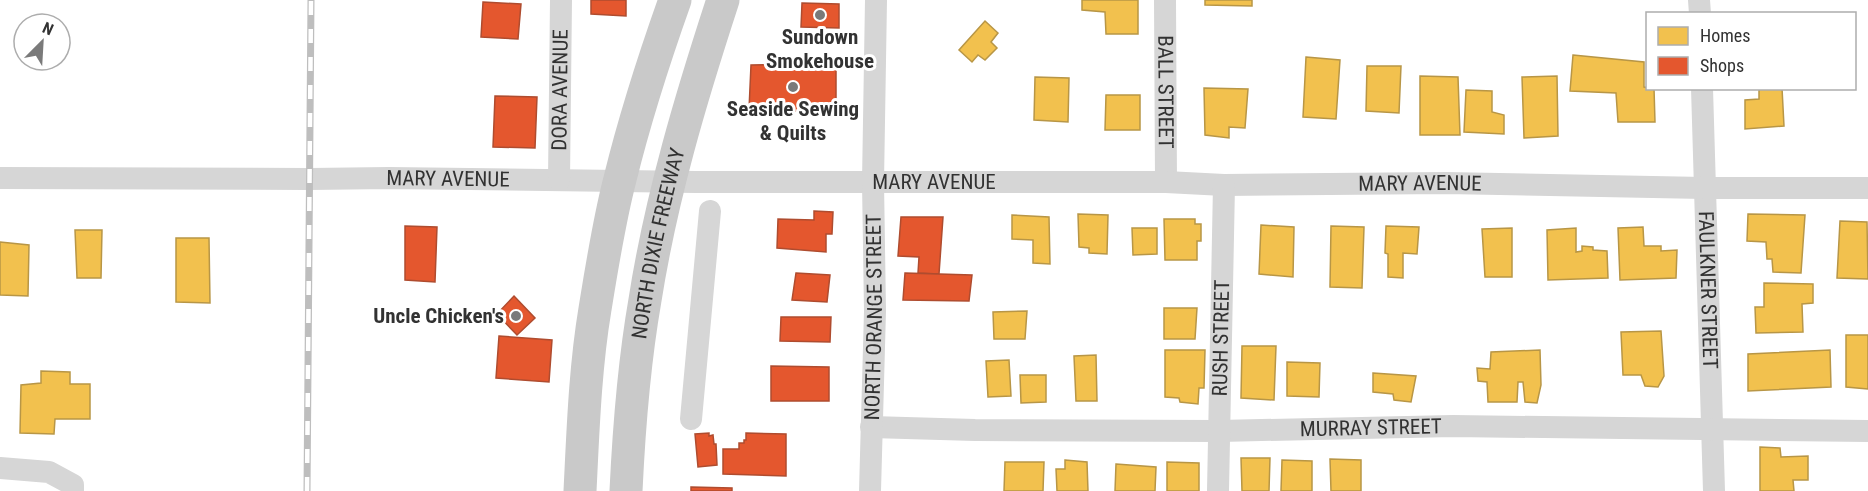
<svg xmlns="http://www.w3.org/2000/svg" width="1868" height="491" viewBox="0 0 1868 491" font-family="'Roboto Condensed',sans-serif">
<rect width="100%" height="100%" fill="#fff"/>
<g fill="#f2c14e" stroke="#b89646" stroke-width="1.5">
<polygon points="1082,0 1138,0 1138,34 1106,34 1105,12 1082,10"/>
<polygon points="1205,0 1252,0 1252,6 1205,5"/>
<polygon points="985,21 998,33 991,42 997,48 985,60 978,55 972,62 959,50"/>
<polygon points="1573,55 1644,62 1644,87 1654,88 1655,122 1618,122 1616,93 1570,91"/>
<polygon points="1306,57 1340,60 1336,119 1303,117"/>
<polygon points="1367,66 1401,66 1399,113 1366,111"/>
<polygon points="1420,76 1458,77 1460,135 1420,135"/>
<polygon points="1557,76 1558,136 1524,138 1522,77"/>
<polygon points="1035,77 1069,78 1068,122 1034,120"/>
<polygon points="1204,88 1248,89 1245,128 1229,127 1229,138 1205,135"/>
<polygon points="1759,88 1782,88 1784,126 1745,129 1745,100 1759,99"/>
<polygon points="1466,90 1492,91 1492,112 1504,115 1504,134 1464,132"/>
<polygon points="1106,95 1140,95 1140,130 1105,130"/>
<polygon points="1078,214 1108,215 1107,254 1089,253 1089,248 1079,247"/>
<polygon points="1748,214 1805,215 1801,273 1773,272 1772,259 1767,259 1766,242 1747,241"/>
<polygon points="1012,215 1049,217 1050,264 1033,263 1033,240 1012,239"/>
<polygon points="1164,219 1195,219 1195,224 1201,224 1201,241 1197,241 1197,260 1165,260"/>
<polygon points="1840,221 1867,222 1868,279 1837,278"/>
<polygon points="1261,225 1294,227 1293,277 1259,274"/>
<polygon points="1331,226 1364,227 1362,288 1330,287"/>
<polygon points="1386,226 1419,227 1417,254 1403,253 1403,278 1388,277 1388,254 1385,253"/>
<polygon points="1643,227 1644,246 1661,246 1661,251 1677,250 1676,278 1620,280 1618,228"/>
<polygon points="1132,228 1157,228 1157,254 1133,255"/>
<polygon points="1512,228 1512,277 1485,277 1482,229"/>
<polygon points="1576,228 1576,252 1582,251 1582,246 1593,247 1593,250 1607,251 1608,278 1548,280 1547,230"/>
<polygon points="75,230 102,230 101,278 77,278"/>
<polygon points="176,238 209,238 210,303 176,302"/>
<polygon points="0,242 29,245 28,296 0,295"/>
<polygon points="1764,283 1813,284 1813,303 1802,304 1803,332 1756,333 1755,307 1764,307"/>
<polygon points="1164,308 1197,308 1195,339 1164,339"/>
<polygon points="1027,311 1025,339 994,339 993,312"/>
<polygon points="1661,331 1664,376 1658,387 1645,386 1641,375 1623,375 1621,332"/>
<polygon points="1846,335 1868,335 1868,389 1846,387"/>
<polygon points="1242,346 1276,346 1274,400 1241,398"/>
<polygon points="1165,350 1205,350 1204,388 1199,388 1198,404 1180,402 1179,398 1165,397"/>
<polygon points="1540,350 1541,385 1537,403 1525,402 1523,382 1518,382 1517,402 1488,402 1487,382 1478,381 1477,368 1490,369 1491,352"/>
<polygon points="1830,350 1831,387 1748,391 1748,354"/>
<polygon points="1096,355 1097,401 1076,401 1074,356"/>
<polygon points="1009,360 1011,396 988,397 986,361"/>
<polygon points="1287,362 1320,363 1319,397 1287,396"/>
<polygon points="41,371 70,372 70,384 90,384 90,419 55,419 54,434 20,433 21,385 41,383"/>
<polygon points="1373,373 1416,376 1411,402 1394,400 1393,394 1373,392"/>
<polygon points="1020,375 1046,375 1046,402 1021,403"/>
<polygon points="1760,447 1780,448 1781,457 1808,456 1808,480 1793,480 1794,491 1760,491"/>
<polygon points="1241,458 1270,458 1269,491 1242,491"/>
<polygon points="1330,459 1361,460 1361,491 1331,491"/>
<polygon points="1065,460 1087,462 1088,491 1057,491 1056,469 1065,469"/>
<polygon points="1282,460 1312,461 1312,491 1281,491"/>
<polygon points="1005,462 1044,462 1043,491 1004,491"/>
<polygon points="1167,462 1199,463 1199,491 1167,491"/>
<polygon points="1116,464 1156,467 1155,491 1115,491"/>
</g>
<g fill="#e4572e" stroke="#af4c2f" stroke-width="1.5">
<polygon points="591,0 626,0 626,16 591,14"/>
<polygon points="483,2 521,4 518,39 481,37"/>
<polygon points="802,3 839,4 839,28 801,27"/>
<polygon points="836,64 836,112 749,110 751,65"/>
<polygon points="495,96 537,97 535,148 493,147"/>
<polygon points="814,211 833,212 832,234 826,234 826,252 777,248 778,219 814,220"/>
<polygon points="901,217 943,217 939,274 918,273 919,257 898,256"/>
<polygon points="405,226 437,227 435,282 405,280"/>
<polygon points="796,273 830,275 827,302 792,300"/>
<polygon points="905,273 972,275 969,301 903,300"/>
<polygon points="514,296 535,318 517,335 497,314"/>
<polygon points="781,317 831,317 830,342 780,341"/>
<polygon points="499,336 552,340 549,382 496,378"/>
<polygon points="771,366 829,367 829,401 771,401"/>
<polygon points="709,433 709,436 713,435 714,444 716,444 717,465 698,467 695,434"/>
<polygon points="746,433 786,434 786,476 723,474 723,449 739,449 739,443 744,443 744,440 746,440"/>
<polygon points="691,487 732,488 732,491 691,491"/>
</g>
<g fill="none" stroke-linecap="round" stroke-linejoin="round">
<g stroke="#d6d6d6" stroke-width="22">
<path id="s1" d="M1165,0L1166,182"/>
<polyline points="1699,0 1700,14"/>
<path id="s2" d="M1702,88L1714,491"/>
<path id="s3" d="M0,178L310,179L389,178L696,182H1166L1224,185L1446,183L1704,188H1868"/>
<path id="s4" d="M559,180L561,0"/>
<polyline points="691,419 710,211"/>
<path id="s5" d="M871,427L975,430L1219,431L1453,426L1868,431"/>
<polyline points="0,468 49,472 73,485 73,491"/>
<path id="s6" d="M870,491L875,311L873,182L876,0"/>
<path id="s7" d="M1218,491L1224,185"/>
</g>
<g stroke="#c9c9c9" stroke-width="33">
<path d="M580,491C583,431 585,369 595,309C602,266 609,221 620,179C635,118 654,59 675,0"/>
<path id="s8" d="M626,491C629,427 634,363 645,300C661,198 691,98 723,0"/>
</g>
<defs>
<polyline id="rail" points="307,491 311,0"/>
</defs>
<use href="#rail" stroke="#bebebe" stroke-width="7"/>
<use href="#rail" stroke="#fff" stroke-width="4.5" stroke-dasharray="14" stroke-linecap="butt"/>
</g>
<g fill="#7a7a7a" stroke="#fff" stroke-width="2">
<circle cx="820" cy="15" r="6"/>
<circle cx="793" cy="87" r="6"/>
<circle cx="516" cy="316" r="6"/>
</g>
<g text-anchor="middle" stroke-width="6" stroke-linejoin="round" paint-order="stroke">
<g font-size="21" font-weight="bold" fill="#323232" stroke="#fff">
<text x="820" y="44">Sundown<tspan x="820" dy="24">Smokehouse</tspan></text>
<text x="793" y="116">Seaside Sewing<tspan x="793" dy="24">&amp; Quilts</tspan></text>
<text x="504" y="323" text-anchor="end">Uncle Chicken's</text>
</g>
<g font-size="21" fill="#323232" stroke="#fff">
<text dy="7" stroke="none"><textPath href="#s4" startOffset="90">DORA AVENUE</textPath></text>
<text dy="7" stroke="none"><textPath href="#s1" startOffset="92">BALL STREET</textPath></text>
<text dy="7" stroke="none"><textPath href="#s3" startOffset="448">MARY AVENUE</textPath></text>
<text dy="7" stroke="none"><textPath href="#s3" startOffset="934">MARY AVENUE</textPath></text>
<text dy="7" stroke="none"><textPath href="#s3" startOffset="1420">MARY AVENUE</textPath></text>
<text dy="7" stroke="none"><textPath href="#s8" startOffset="250">NORTH DIXIE FREEWAY</textPath></text>
<text dy="7" stroke="none"><textPath href="#s2" startOffset="202">FAULKNER STREET</textPath></text>
<text dy="7" stroke="none"><textPath href="#s6" startOffset="174">NORTH ORANGE STREET</textPath></text>
<text dy="7" stroke="none"><textPath href="#s7" startOffset="153">RUSH STREET</textPath></text>
<text dy="7" stroke="none"><textPath href="#s5" startOffset="500">MURRAY STREET</textPath></text>
</g>
</g>
<rect x="1646" y="12" width="210" height="78" fill="#ffffff" stroke="#adadad" stroke-width="1.5"/>
<rect x="1658" y="27" width="30" height="18" fill="#f2c14e" stroke="#adadad" stroke-width="1.5"/>
<text x="1700" y="42" font-size="18" fill="#323232">Homes</text>
<rect x="1658" y="57" width="30" height="18" fill="#e4572e" stroke="#adadad" stroke-width="1.5"/>
<text x="1700" y="72" font-size="18" fill="#323232">Shops</text>
<g transform="translate(42 42) rotate(24)"><circle r="28" fill="#ffffff" stroke="#adadad" stroke-width="1.5"/>
<path d="M0-4.5L10 22L0 15L-10 22Z" fill="#7a7a7a"/>
<text y="-9" font-size="16" font-weight="bold" text-anchor="middle" fill="#323232">N</text>
</g>
</svg>
